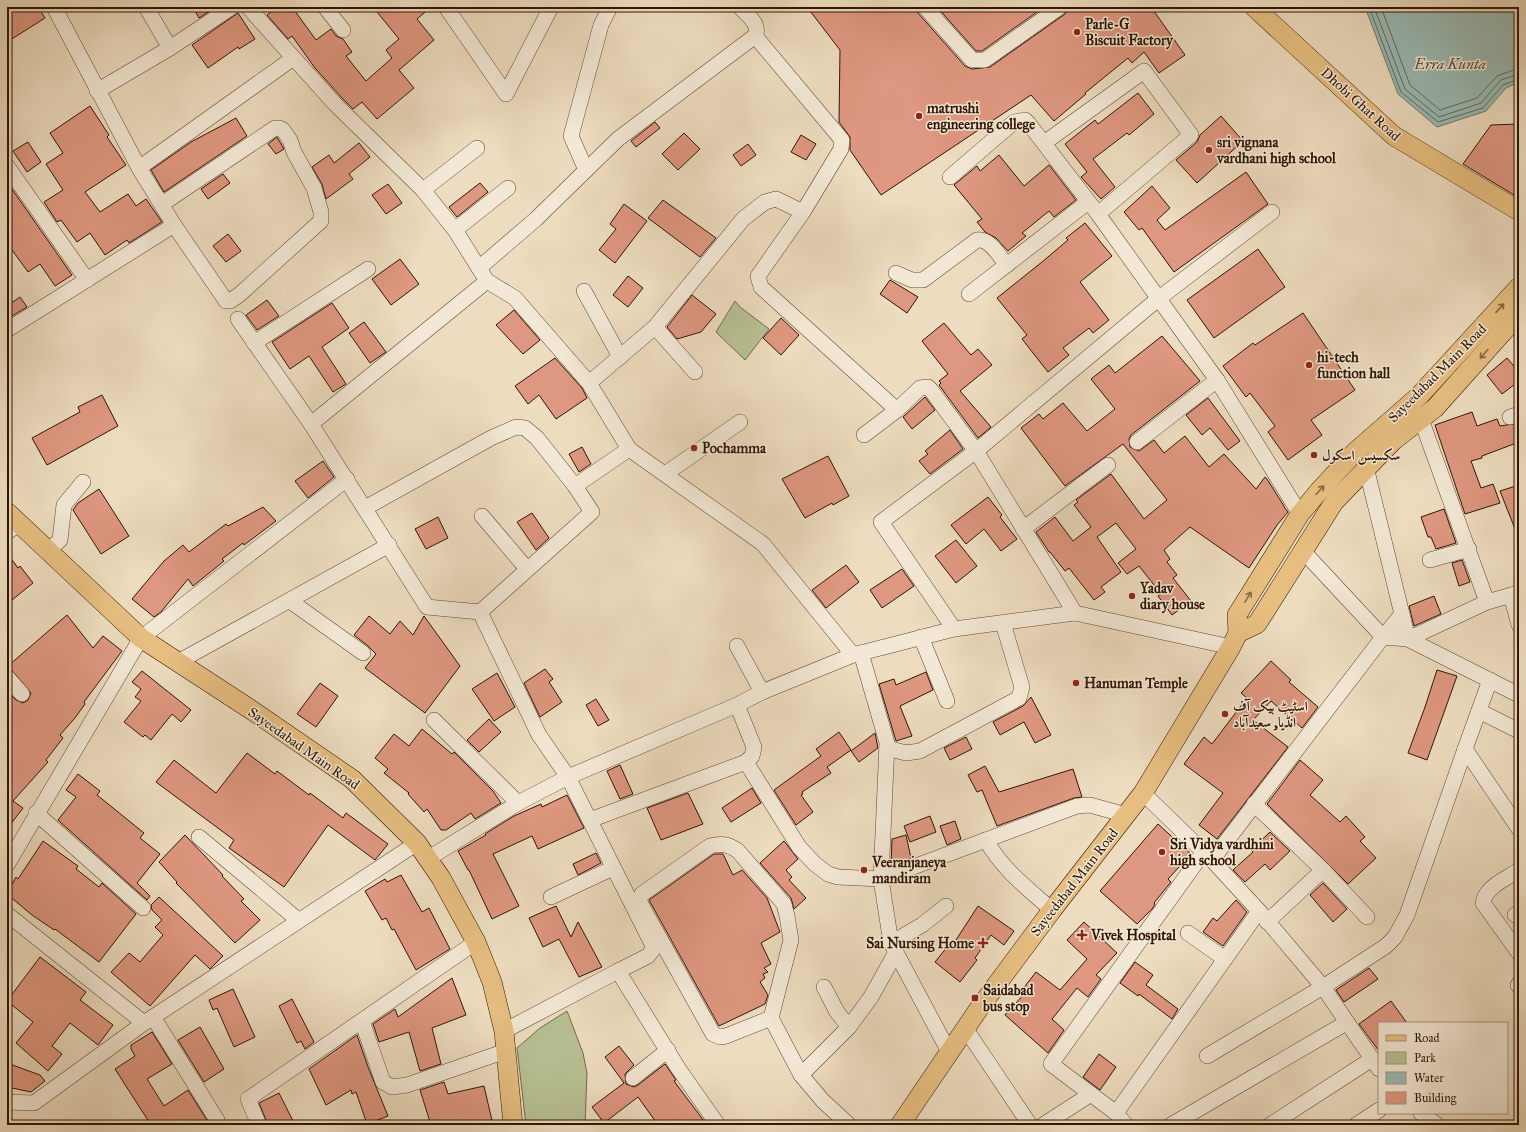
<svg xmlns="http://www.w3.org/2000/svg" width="1526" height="1132" viewBox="0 0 1526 1132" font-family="'IM FELL Great Primer',Amiri,serif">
<rect width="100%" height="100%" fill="#eddcbf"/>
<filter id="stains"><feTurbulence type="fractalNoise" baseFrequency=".005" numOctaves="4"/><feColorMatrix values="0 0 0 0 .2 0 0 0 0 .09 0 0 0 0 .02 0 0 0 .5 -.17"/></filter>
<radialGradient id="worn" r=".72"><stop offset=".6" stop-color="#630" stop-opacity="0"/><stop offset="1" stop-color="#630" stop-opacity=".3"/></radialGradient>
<g fill="#b7c093" stroke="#746a4b">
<polygon points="735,301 740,307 769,329 745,360 716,332"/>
<polygon points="567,1011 583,1053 587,1073 585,1125 526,1125 517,1048 540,1028"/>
</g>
<polygon fill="#99bbb4" stroke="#6f796d" points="1365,7 1519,7 1519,82 1506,88 1486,111 1437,127 1398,94"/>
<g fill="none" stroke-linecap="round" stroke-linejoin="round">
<g stroke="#64685c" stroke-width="1">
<polyline points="1369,7 1401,92 1438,122 1483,108 1503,85 1519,79"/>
<polyline points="1374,7 1405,89 1439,117 1481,103 1501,80 1519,74"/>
<polyline points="1381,7 1410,85 1440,110 1477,98 1497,76 1519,68"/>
</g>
</g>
<g fill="#de9780" stroke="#301503">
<polygon points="7,7 38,7 45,18 7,42"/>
<polygon points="193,7 216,7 199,18"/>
<polygon points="268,7 292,7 316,40 331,29 336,36 343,39 352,52 346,56 366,81 392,58 386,50 399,39 373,7 431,7 417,19 434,40 399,70 414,88 377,119 362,102 353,109 342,98 315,68 292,36 288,39 267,15 271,12"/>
<polygon points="807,7 916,7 918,13 965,66 972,69 990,67 1065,14 1069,7 1151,7 1185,55 1159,73 1144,52 1132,63 1128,58 1085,93 1086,94 1054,121 1031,95 881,195 850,150 850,137 839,122 840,50"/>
<polygon points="937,7 1044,7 982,51 976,51"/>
<polygon points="238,13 255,39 239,49 238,47 208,68 192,45"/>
<polygon points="1138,93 1154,114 1129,135 1127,133 1093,159 1115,187 1101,199 1081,177 1087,172 1065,144 1095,120 1098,124"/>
<polygon points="90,106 109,135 107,137 126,165 85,192 100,212 128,194 136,206 146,199 162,222 129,243 127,240 105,255 90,233 77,242 61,220 57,222 44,202 63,190 46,164 63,153 50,133"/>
<polygon points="1221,116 1243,141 1197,183 1176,160 1197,142 1200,135"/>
<polygon points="236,118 247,136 164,192 151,170 191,142"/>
<polygon points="655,122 660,128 636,147 631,141"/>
<polygon points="1519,124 1519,198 1463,164 1491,125"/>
<polygon points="684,133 700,149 678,170 662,154"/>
<polygon points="801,135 816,144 806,160 791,152"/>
<polygon points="277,137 284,149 276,154 268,144"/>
<polygon points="28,142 41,162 27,172 13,151"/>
<polygon points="359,143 370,157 349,174 353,179 326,199 322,184 312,167 329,155 334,163"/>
<polygon points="748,144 756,155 741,166 733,155"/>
<polygon points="999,155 1024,186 1049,165 1076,200 1054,217 1049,211 1022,233 1026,236 1008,251 996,238 985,232 977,222 982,219 954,185 977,166 980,171"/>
<polygon points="1246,172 1268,204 1174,272 1142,228 1139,230 1124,212 1152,186 1170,208 1157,220 1165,230"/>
<polygon points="223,174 230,183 208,199 201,189"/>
<polygon points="7,182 72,275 55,286 40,264 28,272 7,243"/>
<polygon points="480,183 488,192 457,217 449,207"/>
<polygon points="388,184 402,203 386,214 372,195"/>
<polygon points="663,200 716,238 700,257 648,218"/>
<polygon points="624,204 647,221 615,263 599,250 616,229 610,224"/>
<polygon points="1085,223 1112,256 1080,282 1109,320 1093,333 1089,328 1063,348 1069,355 1048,372 1022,339 1027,335 997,298 1042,262 1068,240 1066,238"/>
<polygon points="228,234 241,251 226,262 213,246"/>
<polygon points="1258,249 1285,287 1214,338 1187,300"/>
<polygon points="400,259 419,284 391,305 372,279"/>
<polygon points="628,276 643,288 628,307 613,295"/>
<polygon points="890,280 918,297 907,313 880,294"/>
<polygon points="692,295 716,314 701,332 677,339 667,327"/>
<polygon points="20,297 27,307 7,319 7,306"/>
<polygon points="267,300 279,316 257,330 246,315"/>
<polygon points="332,303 349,328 322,347 346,384 333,392 309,356 290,369 272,342"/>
<polygon points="514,310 540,340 523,354 496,325"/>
<polygon points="1303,313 1355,390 1311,420 1322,435 1288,460 1268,432 1275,426 1250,393 1246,397 1223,366 1253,343 1255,345"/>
<polygon points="781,318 799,335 781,355 763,338"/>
<polygon points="364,322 386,352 370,363 349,333"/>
<polygon points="944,323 971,355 978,349 992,365 960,391 991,427 978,438 939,385 941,383 939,381 948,374 922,341"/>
<polygon points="1162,336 1200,381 1131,435 1129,439 1130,447 1139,451 1154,440 1164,453 1185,436 1209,467 1224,454 1256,489 1265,477 1267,479 1284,506 1284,507 1288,512 1277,525 1249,568 1190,527 1164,550 1170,559 1167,562 1177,575 1173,578 1191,601 1172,615 1158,596 1161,594 1139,566 1127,574 1118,563 1136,549 1116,523 1097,537 1121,572 1101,587 1105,592 1094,600 1069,568 1065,571 1050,552 1049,552 1036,532 1055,517 1073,541 1091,527 1074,505 1078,502 1076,500 1111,474 1144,519 1167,500 1123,444 1065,486 1021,428 1039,414 1043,419 1063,403 1087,431 1115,409 1091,379 1109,365 1115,373"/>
<polygon points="555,358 582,388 587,398 556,419 539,395 528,404 515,386"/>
<polygon points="1507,358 1519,372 1519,381 1502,394 1487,375"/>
<polygon points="102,395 118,426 47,465 32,438 80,412 78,407"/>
<polygon points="925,397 935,410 912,429 903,417"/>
<polygon points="1208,398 1240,441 1228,450 1210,428 1202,435 1186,415"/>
<polygon points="1472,412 1477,426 1497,419 1500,426 1519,423 1519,442 1482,456 1482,458 1471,461 1481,488 1493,484 1500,503 1465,514 1435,425"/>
<polygon points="950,430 963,449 930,474 919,461 928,454 925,451"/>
<polygon points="582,447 591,464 579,472 569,454"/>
<polygon points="828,456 849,496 833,505 832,503 805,518 782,479"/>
<polygon points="323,461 334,477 308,498 295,481"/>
<polygon points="1519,485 1519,534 1517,534 1500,491"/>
<polygon points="99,489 129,536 101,554 73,510 78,503"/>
<polygon points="988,497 1002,515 1000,517 1017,539 1001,551 984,529 966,544 951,525"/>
<polygon points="263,507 276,521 244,545 243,543 222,559 224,561 193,586 188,579 161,612 154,617 132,599 164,561 183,545 189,552 226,524 228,526"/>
<polygon points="1444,509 1456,543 1436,549 1431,537 1428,537 1421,517"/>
<polygon points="532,513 549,538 536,550 517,522"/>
<polygon points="438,517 448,538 426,549 415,529"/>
<polygon points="956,540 977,566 956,583 935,556"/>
<polygon points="7,553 18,568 20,566 33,583 7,604"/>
<polygon points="1462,560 1470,582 1459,586 1452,563"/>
<polygon points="846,565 859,582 826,608 812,590"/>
<polygon points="902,569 914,586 882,608 870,590"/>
<polygon points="1434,596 1441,614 1414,626 1409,606"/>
<polygon points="67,615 93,648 103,636 122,651 84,702 85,704 75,718 60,735 63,738 46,760 48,762 13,801 23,808 7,829 7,694 9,693 16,700 23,703 28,700 31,693 8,666"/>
<polygon points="369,616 390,634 400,621 413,635 424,616 460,666 425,713 365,668 376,654 368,646 354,635"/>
<polygon points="1271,661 1291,680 1289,682 1318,707 1302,728 1271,701 1253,720 1288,747 1217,839 1199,825 1223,793 1184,764 1204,737 1212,744 1247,698 1241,693"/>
<polygon points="545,669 553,679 549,682 562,702 540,717 524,683"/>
<polygon points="1437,670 1457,676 1427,760 1408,753 1425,707"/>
<polygon points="142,671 191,710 181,722 172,714 151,740 145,735 143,737 124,722 141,701 135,697 141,689 132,682"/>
<polygon points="926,672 933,690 900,706 912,736 896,741 879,684 894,679 896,685"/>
<polygon points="497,673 515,707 494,721 472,689"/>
<polygon points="320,683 338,696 316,727 297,714"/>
<polygon points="1031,697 1051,735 1035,743 1024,722 1000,735 993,722 1023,706"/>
<polygon points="596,699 609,720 598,726 586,705"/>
<polygon points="489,719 501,732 479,752 467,740"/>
<polygon points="422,729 452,754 454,752 493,791 501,803 475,819 471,813 446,830 441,830 427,809 424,812 408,794 409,793 384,773 388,769 375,758 394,734 409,746"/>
<polygon points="839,732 851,750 827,767 831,773 802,792 803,794 801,795 813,812 796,825 774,790 821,756 816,749"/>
<polygon points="875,733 878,748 859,762 851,751"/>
<polygon points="966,737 972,749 950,760 944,748"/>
<polygon points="247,753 275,774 277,771 309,795 310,793 343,818 346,813 388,844 375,860 328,825 284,887 229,848 234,840 156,782 174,760 216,793"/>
<polygon points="1300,760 1323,780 1310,795 1340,822 1346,816 1365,837 1360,841 1376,858 1348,884 1267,804"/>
<polygon points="620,765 633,794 620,799 607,771"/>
<polygon points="985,766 999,792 1073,769 1082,797 1074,798 997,826 982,790 977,792 968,775"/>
<polygon points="78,774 100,791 97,795 144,833 140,838 160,854 137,883 150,896 147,900 58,820 76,797 66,790"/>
<polygon points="752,788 761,803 731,822 722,808"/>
<polygon points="688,793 703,824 661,840 647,808"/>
<polygon points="567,795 584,828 538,849 532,836 493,854 519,906 492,919 469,870 468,870 458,851 486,835 485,834 514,816 541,804 542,807"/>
<polygon points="930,816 936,832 910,842 904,826"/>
<polygon points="955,821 961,839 947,845 940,826"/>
<polygon points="1158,824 1191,854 1168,879 1171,882 1154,903 1155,904 1153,908 1137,924 1100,891"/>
<polygon points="1270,832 1290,851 1270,870 1265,864 1245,882 1233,870 1253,852 1251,850"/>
<polygon points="185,835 223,875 222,876 244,899 241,901 260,920 235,943 176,883 177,882 159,862"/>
<polygon points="906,835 911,858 891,866 892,839"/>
<polygon points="43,841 78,866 76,869 99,887 102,883 136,914 99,962 55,929 54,930 32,915 7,894 16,877 18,879"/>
<polygon points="784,841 798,859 786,870 792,877 789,880 806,898 794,909 791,898 760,863"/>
<polygon points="596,853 601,863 578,875 573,864"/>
<polygon points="714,854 723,854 733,875 742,870 767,898 780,932 761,943 771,964 764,968 768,972 763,974 765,978 760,982 768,995 765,1004 719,1026 649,900"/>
<polygon points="401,875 422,912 429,908 450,949 416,970 394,929 392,930 386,918 382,920 365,891 385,879 387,882"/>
<polygon points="1323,883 1347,909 1333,922 1310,895"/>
<polygon points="159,897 223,956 210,969 195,955 150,1006 111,972 129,953 140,962 163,935 155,927 162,920 152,910 151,905"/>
<polygon points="1236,900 1247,912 1223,946 1203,932 1213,918 1217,921"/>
<polygon points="556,906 571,937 578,922 602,967 579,977 559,939 543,947 529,918"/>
<polygon points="978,906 1014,931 1004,945 991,935 975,958 977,960 960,982 935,962 952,941 954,943"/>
<polygon points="1084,922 1117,953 1096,975 1101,979 1088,997 1077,988 1052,1019 1064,1030 1048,1053 1005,1015 1026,992 1022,990 1036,972 1060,990 1087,959 1067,940"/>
<polygon points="40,957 86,992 80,1000 113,1025 98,1045 70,1023 52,1046 62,1054 48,1071 16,1043 33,1022 7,1001"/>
<polygon points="1135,962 1153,975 1146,985 1178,1009 1172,1019 1139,994 1138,996 1120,983"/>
<polygon points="1369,968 1378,979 1344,1002 1336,990"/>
<polygon points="452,978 466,1015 432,1028 441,1064 420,1071 409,1032 379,1042 373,1024 395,1009 398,1017"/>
<polygon points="233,989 255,1037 234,1047 217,1008 213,1010 209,1000"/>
<polygon points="292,999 314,1042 305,1049 301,1041 297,1043 279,1006"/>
<polygon points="1391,1001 1407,1023 1379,1023 1379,1051 1359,1024"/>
<polygon points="200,1027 224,1069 204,1082 178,1040"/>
<polygon points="152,1032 172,1064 147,1079 164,1106 188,1090 210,1125 151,1125 115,1069 135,1056 131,1049 131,1045"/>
<polygon points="357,1035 368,1067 388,1116 367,1124 356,1092 352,1094 351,1090 326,1105 309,1069"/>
<polygon points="619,1046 634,1065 625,1074 626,1084 634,1087 638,1085 665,1064 676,1080 674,1081 707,1125 658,1125 638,1097 604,1123 592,1107 624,1083 605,1057"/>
<polygon points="1099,1054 1116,1067 1100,1090 1083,1077"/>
<polygon points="7,1063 40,1075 45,1081 31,1092 7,1087"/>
<polygon points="444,1082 448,1094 484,1086 493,1125 431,1125 420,1090"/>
<polygon points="279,1093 295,1125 268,1125 259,1103"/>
</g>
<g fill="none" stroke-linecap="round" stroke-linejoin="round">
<defs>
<g id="minor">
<polyline points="54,7 139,168 174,225 226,301 230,301 239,295 321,221 321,212 314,188 294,152 290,140 283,130 279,128 275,128 162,204"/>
<polyline points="146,7 170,48"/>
<polyline points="248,7 335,104 423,190 455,230 487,281 515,298 589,383 629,449 763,544 853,655 954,629 1075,613 1231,647"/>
<polyline points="325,7 343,30"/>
<polyline points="446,7 506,94 551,7"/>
<polyline points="925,7 972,60 985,60 1060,7"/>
<polyline points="755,36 842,140 841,149 803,212"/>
<polyline points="97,91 170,48 232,7"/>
<polyline points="1044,143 1144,71 1191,135 1098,214"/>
<polyline points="7,166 87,280"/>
<polyline points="139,168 292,59"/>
<polyline points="586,170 571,136 601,25 610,7"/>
<polyline points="950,177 1014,122 1025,120 1029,124 1098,214 1217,380 1300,514"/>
<polyline points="423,190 477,148"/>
<polyline points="455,230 508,188"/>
<path d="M479,268L536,219L618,139L755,36C761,24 747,15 740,7"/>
<path d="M896,273L912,280H923L977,240C990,238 999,256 1007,265"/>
<polyline points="584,291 620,357"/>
<polyline points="969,294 1088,202"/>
<polyline points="238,319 311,424 427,607 480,612 539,735 568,777 654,948 648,956 618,971 678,1068 718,1125"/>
<polyline points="655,327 695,372"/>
<polyline points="7,330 174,225"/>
<polyline points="254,343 368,269"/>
<polyline points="589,383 655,327 743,219 765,202 776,199 803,212 758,276 761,287 897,410 864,435"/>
<polyline points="897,410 920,388 928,387 931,390 976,451 1075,613"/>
<polyline points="1414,411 1421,419 1487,602"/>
<polyline points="1510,417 1519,414"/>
<polyline points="311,424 487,281"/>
<polyline points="1137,442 1217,380"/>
<polyline points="1366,467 1408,639"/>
<polyline points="665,474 740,422"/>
<polyline points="365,508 491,438 516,427 525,428 537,438 575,486"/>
<polyline points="482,516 527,569"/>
<polyline points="1023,529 1108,465"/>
<polyline points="7,532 19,524"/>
<polyline points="1302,550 1383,637 1408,639 1519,695"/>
<polyline points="48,551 60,540 64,505 83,482"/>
<polyline points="1430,560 1469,549"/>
<polyline points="1511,595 1519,625"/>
<polyline points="290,601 363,653"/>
<polyline points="480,612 592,512 575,486 629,449"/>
<polyline points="954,629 881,522 976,451 1158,299 1272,212"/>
<polyline points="921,637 947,701"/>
<polyline points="1408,639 1487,602 1519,593"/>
<polyline points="737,646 762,692"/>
<polyline points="861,653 887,743 881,879 891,943 949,1052"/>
<polyline points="178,662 389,545"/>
<polyline points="7,677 22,694"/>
<polyline points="737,705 754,747 752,756 746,762 799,847 815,864 828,874 838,877 881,879 1077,806 1090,805 1126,815"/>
<polyline points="1479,711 1519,731"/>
<polyline points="434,720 518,803"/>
<polyline points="887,748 906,753 920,751 1019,698 1022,687 1003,623"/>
<polyline points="1465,749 1519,829"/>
<polyline points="1143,793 1212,860 1259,911 1323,987 1379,1069"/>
<polyline points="1254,804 1323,870 1367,917"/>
<polyline points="36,813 143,908"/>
<polyline points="590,820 746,762"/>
<polyline points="199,837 298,920"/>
<path d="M986,840C1002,869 1027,888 1052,910"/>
<polyline points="429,858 518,803 568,777 737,705 762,692 853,655"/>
<polyline points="1212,860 1383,637 1402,614"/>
<polyline points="7,865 141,638 347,479"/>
<path d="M1519,870C1506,879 1485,887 1483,903L1519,953"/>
<polyline points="551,897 613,868"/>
<polyline points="7,914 144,1023"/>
<polyline points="1515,915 1519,913"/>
<polyline points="1267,922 1323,870"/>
<polyline points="1188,933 1225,959"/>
<polyline points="891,943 922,925 946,906"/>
<polyline points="1518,985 1519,984"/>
<polyline points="824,987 837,1012 849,1027"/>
<polyline points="153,1017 217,1120"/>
<path d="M771,1018L726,1036L720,1037L713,1034L639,901L642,894L710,846C721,843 728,844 738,851L784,904L787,916L791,940L771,1018L801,1075L823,1101L849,1125"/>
<polyline points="362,1021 383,1082 392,1087 407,1085 506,1051"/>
<polyline points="965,1028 1030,1125"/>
<polyline points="504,1031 618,971"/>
<polyline points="1207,1056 1323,987 1386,946 1395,937 1407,915 1465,749 1490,680"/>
<polyline points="801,1075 849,1027 871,997 895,954"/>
<polyline points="633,1078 668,1050"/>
<polyline points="7,1102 34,1103 144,1023 417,843"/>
<polyline points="1116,1113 1259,911"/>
<polyline points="1421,1113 1437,1125"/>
<polyline points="259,1125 248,1099 476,942"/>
<polyline points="1043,1125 1091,1094"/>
<polyline points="1126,1125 1116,1113 1051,1064 1203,853"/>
<polyline points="1171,1125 1346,1023"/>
<polyline points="1270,1125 1372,1059"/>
<polyline points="1356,1125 1379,1110"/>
</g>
<g id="major">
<polyline points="1254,7 1394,136 1519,211"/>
<polyline points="7,512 141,638 250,709 352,779 417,843 441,878 476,942 492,982 504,1031 513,1125"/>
<polyline points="1238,633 1257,624 1334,502 1393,441 1435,408 1519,314"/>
<polyline points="900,1125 980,1007 1052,910 1143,793 1231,647 1238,633 1237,615 1300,514 1319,491 1355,452 1419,396 1519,287"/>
</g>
</defs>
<use href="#minor" stroke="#5f4732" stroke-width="16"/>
<use href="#major" stroke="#301503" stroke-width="20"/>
<use href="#minor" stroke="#f3e8d5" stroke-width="15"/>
<use href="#major" stroke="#e6be80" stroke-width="19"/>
</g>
<defs><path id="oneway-shaft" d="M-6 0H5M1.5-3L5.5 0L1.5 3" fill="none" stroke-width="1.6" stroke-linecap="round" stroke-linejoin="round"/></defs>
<g stroke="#8b6a42">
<use href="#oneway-shaft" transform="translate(1500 308) rotate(-47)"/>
<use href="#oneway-shaft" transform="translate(1484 354) rotate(132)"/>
<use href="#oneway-shaft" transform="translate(1320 490) rotate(-48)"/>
<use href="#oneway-shaft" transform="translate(1248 597) rotate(-58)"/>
</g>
<g fill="#8f2418" stroke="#f3e8d5" stroke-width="1.5">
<circle cx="1077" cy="32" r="4"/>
<circle cx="919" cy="116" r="4"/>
<circle cx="1209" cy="150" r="4"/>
<circle cx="1309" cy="365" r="4"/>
<circle cx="694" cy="448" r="4"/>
<circle cx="1314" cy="455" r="4"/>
<circle cx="1132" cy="596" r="4"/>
<circle cx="1076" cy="683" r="4"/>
<circle cx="1225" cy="714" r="4"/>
<circle cx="1162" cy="852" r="4"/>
<circle cx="864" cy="870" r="4"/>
<path d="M1080 929h4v4h4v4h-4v4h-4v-4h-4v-4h4z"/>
<path d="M981 937h4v4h4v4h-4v4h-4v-4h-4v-4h4z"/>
<rect x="971" y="994" width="8" height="8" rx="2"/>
</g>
<g text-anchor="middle" stroke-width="3" stroke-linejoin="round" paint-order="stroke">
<g font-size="14" font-weight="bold" fill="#301503" stroke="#f3e8d5" text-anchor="start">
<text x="1085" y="29">Parle-G<tspan x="1085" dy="16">Biscuit Factory</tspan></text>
<text x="927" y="113">matrushi<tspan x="927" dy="16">engineering college</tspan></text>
<text x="1217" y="147">sri vignana<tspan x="1217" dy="16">vardhani high school</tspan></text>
<text x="1317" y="362">hi-tech<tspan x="1317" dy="16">function hall</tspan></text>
<text x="702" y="453">Pochamma</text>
<text x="1322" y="460">سکسیس اسکول</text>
<text x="1140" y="593">Yadav<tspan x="1140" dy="16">diary house</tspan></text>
<text x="1084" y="688">Hanuman Temple</text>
<text x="1233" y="711">اسٹیٹ بیک آف<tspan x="1233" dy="16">انڈیا, سعیدآباد</tspan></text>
<text x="1170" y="849">Sri Vidya vardhini<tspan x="1170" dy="16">high school</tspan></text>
<text x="872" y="867">Veeranjaneya<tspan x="872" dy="16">mandiram</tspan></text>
<text x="1091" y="940">Vivek Hospital</text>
<text x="974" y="948" text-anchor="end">Sai Nursing Home</text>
<text x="983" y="995">Saidabad<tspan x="983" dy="16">bus stop</tspan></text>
</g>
<g font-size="14" fill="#301503" stroke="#f3e8d5">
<text transform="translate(1361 104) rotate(42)" y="5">Dhobi Ghat Road</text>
<text transform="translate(1437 373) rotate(-45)" y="5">Sayeedabad Main Road</text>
<text transform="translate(304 748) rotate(35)" y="5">Sayeedabad Main Road</text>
<text transform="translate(1074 882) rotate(-52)" y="5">Sayeedabad Main Road</text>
</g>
<g font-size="15" font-style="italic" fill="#554f41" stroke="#f3e8d5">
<text x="1450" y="69">Erra Kunta</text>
</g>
</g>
<rect width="1526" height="1132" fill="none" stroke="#eddcbf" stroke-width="24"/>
<rect x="8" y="8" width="1510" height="1116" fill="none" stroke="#301503" stroke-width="2"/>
<rect x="12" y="12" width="1502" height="1108" fill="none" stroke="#301503"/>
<rect x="1378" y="1022" width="130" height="92" fill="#f3e8d5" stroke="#a59481"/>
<rect x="1386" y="1035" width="20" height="6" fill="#e6be80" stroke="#a59481"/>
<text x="1414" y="1042" font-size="12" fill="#301503">Road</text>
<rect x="1386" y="1052" width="20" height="12" fill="#b7c093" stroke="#a59481"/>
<text x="1414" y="1062" font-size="12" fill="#301503">Park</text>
<rect x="1386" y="1072" width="20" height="12" fill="#99bbb4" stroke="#a59481"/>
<text x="1414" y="1082" font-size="12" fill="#301503">Water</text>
<rect x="1386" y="1092" width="20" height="12" fill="#de9780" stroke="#a59481"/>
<text x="1414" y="1102" font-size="12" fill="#301503">Building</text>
<rect width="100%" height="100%" filter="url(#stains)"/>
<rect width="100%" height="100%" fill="url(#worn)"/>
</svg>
